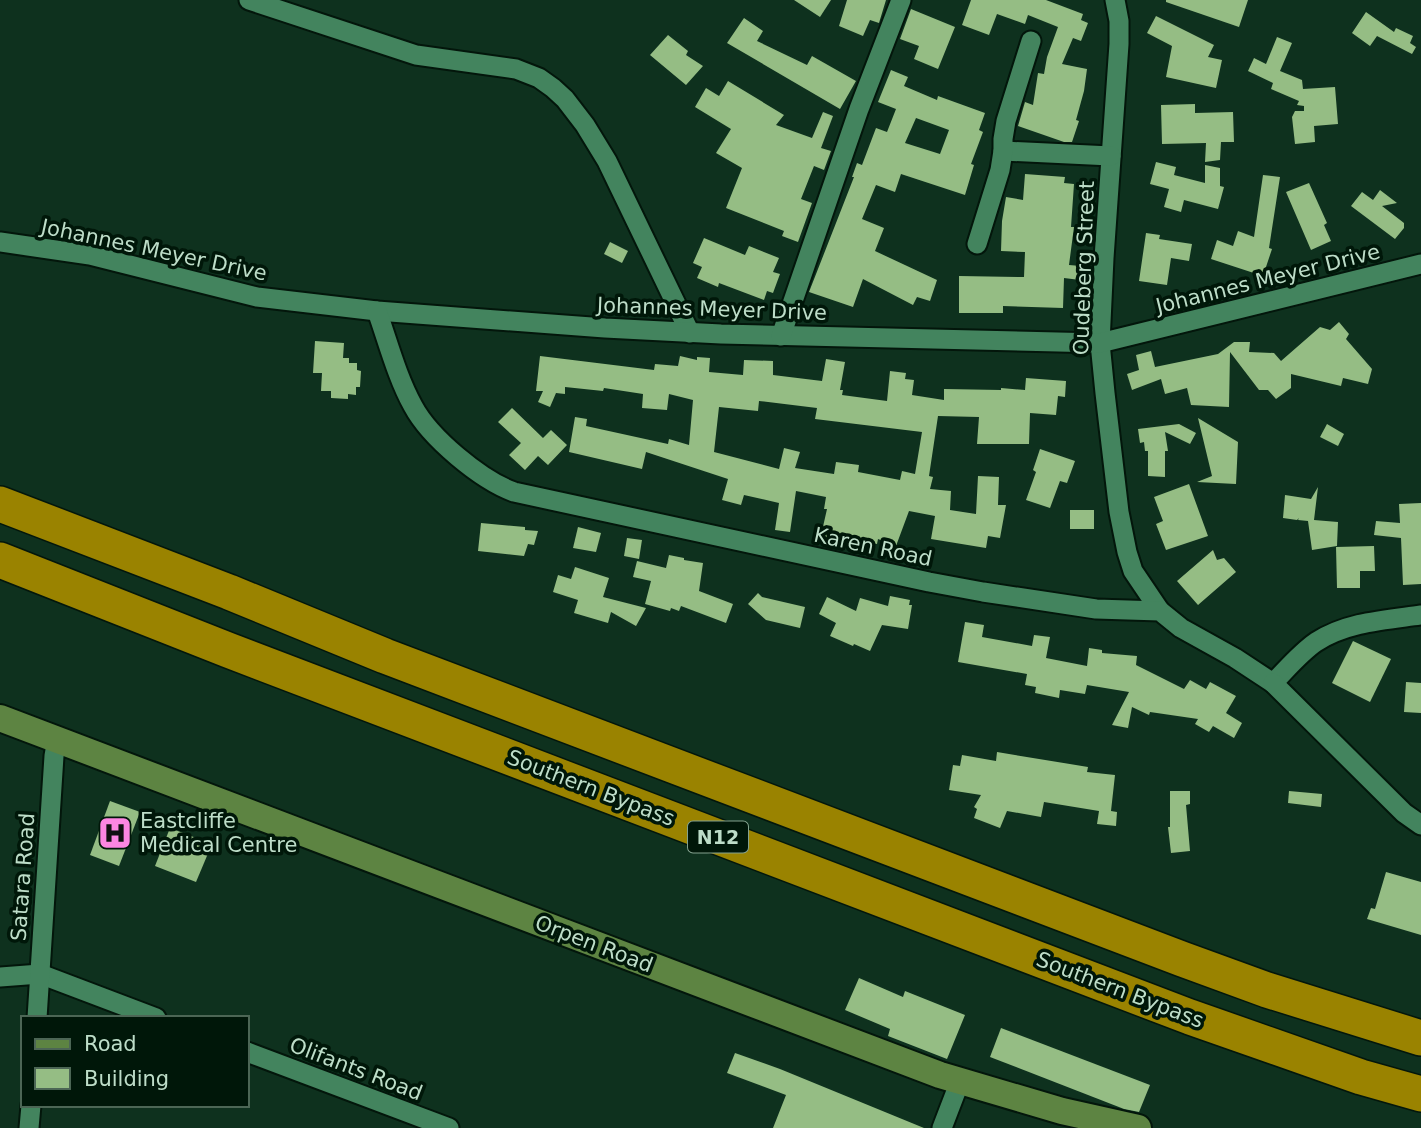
<svg xmlns="http://www.w3.org/2000/svg" width="1421" height="1128" viewBox="0 0 1421 1128" font-family="'DejaVu Sans',sans-serif">
<rect width="100%" height="100%" fill="#0e311e"/>
<g fill="#95bd84" fill-rule="evenodd">
<polygon points="794,0 831,0 820,17"/>
<polygon points="847,0 886,0 879,23 870,20 863,36 839,26"/>
<polygon points="971,0 1046,0 1083,14 1081,20 1088,23 1081,41 1073,38 1062,64 1087,69 1084,91 1076,120 1079,121 1072,142 1064,142 1018,126 1025,102 1033,105 1038,73 1044,74 1047,57 1058,27 1028,15 1025,24 997,14 989,35 962,25"/>
<polygon points="1166,0 1248,0 1239,27 1166,2"/>
<polygon points="911,9 955,27 938,69 914,59 919,46 900,39"/>
<polygon points="1366,12 1394,32 1396,28 1413,36 1410,43 1416,47 1412,54 1377,36 1370,46 1352,33"/>
<polygon points="1156,16 1214,45 1208,57 1222,60 1216,88 1166,77 1172,46 1147,33"/>
<polygon points="744,18 763,31 757,41 807,65 812,56 856,81 840,109 727,43"/>
<polygon points="668,35 688,51 686,55 703,66 686,85 650,55"/>
<polygon points="1277,37 1292,43 1280,71 1302,80 1303,89 1335,87 1338,124 1314,126 1315,142 1295,144 1292,117 1295,111 1304,111 1304,106 1297,105 1299,101 1271,89 1273,83 1248,71 1254,58 1266,64"/>
<path d="M891,70L908,77L904,86L937,100L938,96L985,113L979,130L983,132L971,164L974,165L965,195L901,174L895,192L876,185L862,219L884,228L875,251L937,280L930,301L917,297L913,305L863,279L853,307L809,292L854,177H852L857,163L862,165L876,128L887,132L896,109L878,102ZM916,118L949,130L940,154L905,143Z"/>
<polygon points="728,81 784,115 776,125 812,138 823,112 833,116 821,148 831,151 824,170 814,166 801,199 812,203 798,242 782,236 784,231 726,208 742,168 716,153 731,129 695,107 706,88 719,96"/>
<polygon points="1195,104 1195,113 1233,112 1234,142 1221,142 1220,160 1205,162 1206,143 1162,144 1161,105"/>
<polygon points="1156,162 1176,167 1174,175 1205,183 1205,165 1220,168 1220,186 1224,187 1218,209 1184,200 1181,212 1164,207 1169,189 1150,184"/>
<polygon points="1025,174 1065,177 1064,183 1074,184 1071,227 1074,227 1069,265 1081,266 1080,280 1064,278 1063,308 1003,306 1003,313 959,313 959,276 1024,277 1025,252 1001,251 1002,221 1006,197 1023,200"/>
<polygon points="1263,175 1280,177 1269,248 1272,249 1263,276 1211,259 1217,240 1233,246 1238,231 1254,237"/>
<polygon points="1309,183 1327,223 1324,225 1331,241 1311,250 1286,192"/>
<polygon points="1380,190 1397,203 1382,206 1404,223 1404,228 1395,239 1351,206 1362,192 1373,200"/>
<polygon points="1146,233 1160,235 1159,239 1192,244 1189,261 1171,258 1167,285 1139,281"/>
<polygon points="704,238 745,255 749,246 779,258 773,272 780,274 773,293 767,291 764,300 719,283 718,287 697,278 702,267 693,263"/>
<polygon points="610,242 628,251 622,263 604,254"/>
<polygon points="1339,322 1349,334 1346,339 1372,369 1368,384 1343,378 1341,386 1291,374 1291,388 1276,399 1268,390 1259,390 1230,352 1229,407 1191,405 1187,388 1165,394 1161,379 1132,390 1127,374 1139,370 1136,355 1151,351 1155,367 1218,354 1234,342 1250,342 1249,352 1274,353 1281,361 1320,327 1330,330"/>
<polygon points="315,341 344,343 343,358 349,358 349,363 357,363 357,370 361,371 360,387 356,387 356,395 348,394 348,399 331,398 331,391 321,391 322,373 313,373"/>
<path d="M540,356L654,370L655,364L678,366L680,356L697,360V357L710,358L709,372L743,375L744,360L773,361V375L822,381L826,359L845,362L840,390H843L842,395L887,401L890,371L906,373L905,379L914,380L912,395L944,400V389L1001,390V388L1025,390L1026,378L1066,381L1065,397L1058,396L1056,415L1030,413L1029,444H977L979,417L938,416L929,476L933,477L930,489L951,491L950,510L976,514L978,476L999,477L998,505H1006L1000,538L988,536L986,548L931,539L935,516L909,511L896,546L878,539L877,544L856,541L855,547L820,540L827,509H824L826,497L796,491L790,532L775,530L779,503L744,495L741,505L722,500L728,479L646,452L642,469L569,452L575,417L587,419L586,426L668,444L669,439L689,445L693,400L669,394L667,410L642,408L643,394L604,388L603,391L565,387V394L556,393L550,407L538,402L543,391H536ZM759,401L817,408L815,419L922,432L915,474L902,471L900,480L858,472L859,465L836,462L834,474L795,468L800,452L784,448L779,469L714,452L719,407L758,411Z"/>
<polygon points="512,408 543,438 551,430 567,445 548,465 538,456 525,470 509,455 521,443 498,422"/>
<polygon points="1198,418 1238,442 1236,484 1197,482 1212,476"/>
<polygon points="1179,424 1196,433 1190,444 1165,432 1168,451 1165,451 1165,477 1148,476 1148,451 1145,451 1144,442 1140,443 1138,429"/>
<polygon points="1327,424 1344,434 1338,446 1320,437"/>
<polygon points="1040,449 1075,461 1067,483 1060,481 1050,508 1026,500 1036,472 1033,470"/>
<polygon points="1189,484 1208,536 1166,550 1156,524 1163,521 1154,497"/>
<polygon points="1318,487 1314,520 1338,522 1337,546 1312,550 1308,521 1298,520 1299,518 1297,520 1283,518 1285,495 1311,499"/>
<polygon points="1421,503 1421,584 1403,585 1401,538 1374,535 1376,521 1400,523 1399,504"/>
<rect x="1070" y="510" width="24" height="19"/>
<polygon points="481,523 525,527 525,530 538,531 534,545 528,544 524,556 478,551"/>
<polygon points="578,527 601,533 596,552 573,548"/>
<polygon points="627,538 642,540 639,559 624,556"/>
<polygon points="1374,546 1375,571 1360,571 1360,588 1337,588 1336,547"/>
<polygon points="1213,550 1217,560 1224,558 1236,572 1198,605 1177,581"/>
<polygon points="669,555 684,558 684,560 703,563 699,591 733,604 726,623 681,606 679,611 671,608 670,611 645,604 651,581 633,577 637,561 666,568"/>
<polygon points="575,567 609,578 603,597 646,608 636,626 611,612 608,623 574,613 578,600 553,592 558,575 571,579"/>
<polygon points="758,593 762,597 805,607 800,628 766,620 748,604"/>
<polygon points="890,596 910,600 909,605 912,605 908,629 882,625 870,651 854,644 853,646 830,636 836,623 819,614 827,597 856,611 860,598 888,606"/>
<polygon points="965,622 984,625 982,637 1032,646 1034,635 1050,637 1046,658 1087,666 1089,648 1102,650 1102,653 1137,656 1136,665 1184,689 1190,680 1206,689 1210,682 1236,696 1226,713 1242,723 1234,738 1213,726 1209,732 1195,724 1198,719 1150,712 1149,715 1132,707 1128,728 1112,725 1129,692 1087,685 1085,694 1060,690 1059,698 1035,693 1036,687 1025,685 1027,674 958,662"/>
<polygon points="1353,641 1391,659 1370,702 1332,683"/>
<polygon points="1406,682 1421,683 1421,713 1404,712"/>
<polygon points="997,752 1088,767 1087,772 1115,775 1111,811 1117,812 1116,826 1097,824 1099,811 1044,802 1041,817 1007,811 1000,828 974,818 977,809 974,807 981,795 949,790 953,765 960,766 962,755 996,761"/>
<polygon points="1170,791 1190,791 1190,804 1186,805 1190,851 1171,853 1168,827 1170,827"/>
<polygon points="1289,791 1322,794 1321,807 1288,803"/>
<polygon points="110,801 140,812 119,866 90,855"/>
<polygon points="170,828 212,844 196,882 155,866"/>
<polygon points="1386,872 1421,882 1421,935 1367,919 1371,908 1375,909"/>
<polygon points="859,978 903,997 905,991 965,1015 947,1059 888,1036 890,1029 845,1010"/>
<polygon points="1001,1028 1150,1085 1139,1112 1124,1109 990,1057"/>
<polygon points="735,1053 780,1069 924,1128 773,1128 786,1095 727,1073"/>
</g>
<g fill="none" stroke-linecap="round" stroke-linejoin="round">
<defs>
<g id="street">
<polyline points="249,0 416,55 516,69 539,78 553,88 565,99 585,125 607,161 690,333"/>
<polyline points="1115,0 1119,21 1119,44 1104,258 1100,343 1105,393 1119,512 1127,552 1133,571 1160,611"/>
<polyline points="1003,151 1111,156"/>
<polyline points="0,242 90,255 257,297 377,311 605,328 721,334 1100,343 1421,264"/>
<polyline points="977,244 1000,170 1003,151 1003,139 1006,121 1031,41"/>
<path d="M377,311C388,342 397,377 413,406C430,438 481,480 514,492L929,582L983,592L1096,609L1160,611L1181,628L1235,658L1273,683C1286,670 1300,653 1316,642C1347,622 1385,620 1421,615"/>
<polyline points="781,336 859,109 901,0"/>
<polyline points="1273,683 1404,813 1421,825"/>
<polyline points="0,977 40,974 156,1018"/>
<polyline points="37,1018 54,756 57,739"/>
<polyline points="247,1052 449,1128"/>
<polyline points="29,1128 31,1105"/>
<polyline points="942,1128 960,1081"/>
</g>
<polyline id="secondary" points="0,718 940,1075 1062,1111 1138,1128"/>
<g id="highway">
<polyline points="0,504 229,592 385,656 1182,959 1267,990 1421,1038"/>
<polyline points="0,560 228,650 1190,1017 1361,1077 1421,1094"/>
</g>
</defs>
<use href="#street" stroke="#03160b" stroke-width="23"/>
<use href="#secondary" stroke="#03160b" stroke-width="30"/>
<use href="#highway" stroke="#03160b" stroke-width="38"/>
<use href="#street" stroke="#43845e" stroke-width="19"/>
<use href="#secondary" stroke="#5d8442" stroke-width="26"/>
<use href="#highway" stroke="#9a8300" stroke-width="35"/>
</g>
<defs>
<symbol id="hospital-square" viewBox="-11 -11 22 22"><rect x="-9" y="-9" width="18" height="18" rx="4" fill="#fd86e2" stroke="#001709"/><path d="M-5-5h3v3.5h4V-5h3V5h-3V1.5h-4V5h-3Z" fill="#111"/></symbol>
</defs>
<g fill-rule="evenodd">
<use href="#hospital-square" x="96" y="814" width="38" height="38"/>
</g>
<g text-anchor="middle" stroke-width="7" stroke-linejoin="round" paint-order="stroke">
<rect fill="#001709" stroke="#84a28f" stroke-width="2" x="688" y="821.5" width="60" height="31" rx="5"/>
<g font-size="19" font-weight="bold" fill="#bdddc8">
<text x="718" y="844">N12</text>
</g>
<g font-size="21" fill="#bdddc8" stroke="#001709">
<text transform="translate(154 250) rotate(12)" y="7">Johannes Meyer Drive</text>
<text transform="translate(1084 268) rotate(-88)" y="7">Oudeberg Street</text>
<text transform="translate(1268 279) rotate(-14)" y="7">Johannes Meyer Drive</text>
<text transform="translate(712 309) rotate(2)" y="7">Johannes Meyer Drive</text>
<text transform="translate(873 547) rotate(12)" y="7">Karen Road</text>
<text transform="translate(591 788) rotate(21)" y="7">Southern Bypass</text>
<text transform="translate(23 877) rotate(-86)" y="7">Satara Road</text>
<text transform="translate(594 944) rotate(21)" y="7">Orpen Road</text>
<text transform="translate(1120 990) rotate(21)" y="7">Southern Bypass</text>
<text transform="translate(356 1069) rotate(21)" y="7">Olifants Road</text>
</g>
<g font-size="21" fill="#bdddc8" stroke="#001709" text-anchor="start">
<text x="140" y="828">Eastcliffe<tspan x="140" dy="24">Medical Centre</tspan></text>
</g>
</g>
<rect x="21" y="1016" width="228" height="91" fill="#001709" stroke="#4c6655" stroke-width="2"/>
<rect x="35" y="1039" width="35" height="10" fill="#5d8442" stroke="#4c6655" stroke-width="2"/>
<text x="84" y="1051" font-size="21" fill="#bdddc8">Road</text>
<rect x="35" y="1068" width="35" height="21" fill="#95bd84" stroke="#4c6655" stroke-width="2"/>
<text x="84" y="1086" font-size="21" fill="#bdddc8">Building</text>
</svg>
